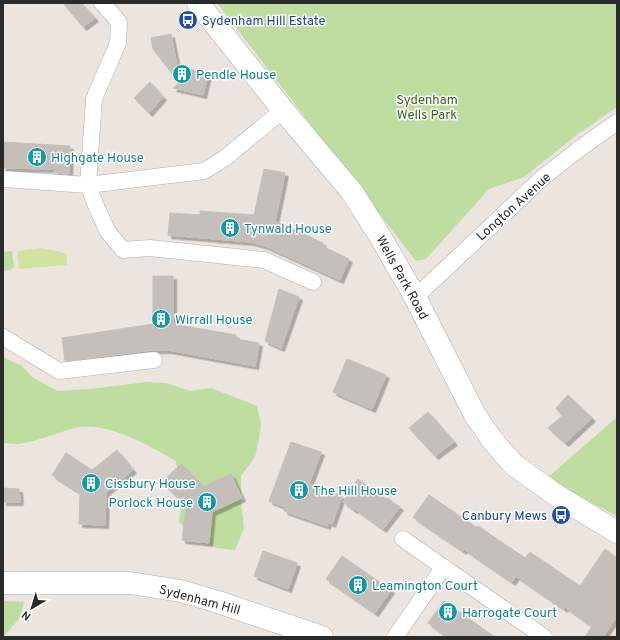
<svg xmlns="http://www.w3.org/2000/svg" width="620" height="640" viewBox="0 0 620 640" font-family="Overpass,sans-serif">
<defs>
<filter id="shadow"><feDropShadow dx="3.5" dy="3.5" stdDeviation="0" flood-color="#0004"/></filter>
</defs>
<rect width="100%" height="100%" fill="#ebe4df"/>
<g fill="#bfdca1">
<polygon points="217,3 617,3 617,107 578,134 524,177 489,189 426,259 416,261"/>
<polygon points="12,251 14,267 10,270 3,271 3,252"/>
<path d="M3,357L22,366L32,377L57,391L90,389L147,382L166,383L190,391L211,388L257,406L261,424L259,439L255,457L241,476V502L244,528L235,550L217,548L201,543L179,522C183,501 179,481 176,461C150,446 105,420 75,428C56,433 38,441 18,444C14,444 8,443 3,443Z"/>
<polygon points="617,417 617,516 546,479"/>
<polygon points="3,601 24,602 20,618 3,637"/>
</g>
<polygon fill="#d1e29e" points="40,248 66,253 67,265 19,269 17,251"/>
<g fill="#c4bfba" stroke="#c7bfb9" filter="url(#shadow)">
<polygon points="63,3 81,3 95,18 83,27"/>
<polygon points="171,34 177,66 208,74 203,95 173,88 179,83 153,49 151,38"/>
<polygon points="150,82 163,97 149,113 134,98"/>
<polygon points="3,142 70,146 69,174 55,173 55,169 3,168"/>
<polygon points="264,169 285,173 275,221 323,243 322,246 349,259 340,280 265,246 251,242 168,235 170,213 200,215 200,211 254,215"/>
<polygon points="153,276 173,276 173,324 236,335 236,339 259,343 255,366 168,350 152,350 65,361 62,338 153,324"/>
<polygon points="279,289 299,297 281,348 265,341"/>
<polygon points="347,359 386,375 372,409 333,392"/>
<polygon points="568,395 592,418 565,443 548,428 562,416 556,408"/>
<polygon points="428,412 454,442 435,456 409,428"/>
<polygon points="291,442 321,452 309,484 342,496 332,524 328,522 327,526 284,511 285,507 269,501"/>
<polygon points="117,450 133,470 106,492 105,525 79,524 80,493 52,475 66,453 92,470"/>
<polygon points="181,464 203,487 231,474 242,498 212,512 209,543 182,540 186,507 162,482"/>
<polygon points="358,479 386,499 387,498 400,507 383,529 355,509 354,510 343,502"/>
<polygon points="3,488 19,489 20,502 3,502"/>
<polygon points="429,495 476,527 478,526 525,558 530,552 580,586 605,549 617,558 617,616 603,637 585,637 592,626 565,607 564,609 516,576 512,582 464,549 463,551 413,517"/>
<polygon points="263,551 297,563 288,589 254,576"/>
<polygon points="342,556 391,590 375,613 326,579"/>
<polygon points="444,601 495,637 448,637 428,623"/>
</g>
<g fill="none" stroke-linecap="round" stroke-linejoin="round">
<defs>
<g id="street">
<polyline points="102,3 119,22 118,43 94,99 88,185 96,206 108,232 123,250 150,248 264,260 313,282"/>
<polyline points="3,179 88,185 204,171 225,158 283,110"/>
<polyline points="414,295 422,291 541,179 579,149 617,122"/>
<polyline points="3,337 59,371 154,360"/>
<polyline points="403,539 544,637"/>
<polyline points="395,637 443,568"/>
</g>
<g id="secondary">
<polyline points="198,3 283,110 352,192 378,233 414,295 475,415 493,441 514,465 559,497 617,532"/>
<polyline points="3,583 130,583 181,591 218,602 322,637"/>
</g>
</defs>
<use href="#street" stroke="#abafb6" stroke-width="17"/>
<use href="#secondary" stroke="#abafb6" stroke-width="23"/>
<use href="#street" stroke="#fff" stroke-width="16"/>
<use href="#secondary" stroke="#fff" stroke-width="22"/>
</g>
<defs>
<symbol id="bus-disc" viewBox="-11 -11 22 22"><circle r="9.5" fill="#1a4fb4" stroke="#fff"/><path d="M-5-6H5V4H4V6H2V4H-2V6H-4V4H-5ZM-3.5-4V0h7V-4ZM-3.5 1.2v1.5H-2V1.2ZM2 1.2v1.5H3.5V1.2Z" fill="#fff"/></symbol>
<symbol id="building-disc" viewBox="-11 -11 22 22"><circle r="9.5" fill="#0f9aa8" stroke="#fff"/><path d="M-4-6H4V6H1V3H-1V6H-4ZM-2.5-4.3h1.7v1.8h-1.7ZM.8-4.3h1.7v1.8H.8ZM-2.5-1h1.7V.8h-1.7ZM.8-1h1.7V.8H.8Z" fill="#fff"/></symbol>
</defs>
<g fill-rule="evenodd">
<use href="#bus-disc" x="177" y="9" width="22" height="22"/>
<use href="#building-disc" x="171" y="63" width="22" height="22"/>
<use href="#building-disc" x="26" y="146" width="22" height="22"/>
<use href="#building-disc" x="219" y="217" width="22" height="22"/>
<use href="#building-disc" x="150" y="308" width="22" height="22"/>
<use href="#building-disc" x="80" y="472" width="22" height="22"/>
<use href="#building-disc" x="288" y="479" width="22" height="22"/>
<use href="#building-disc" x="196" y="491" width="22" height="22"/>
<use href="#bus-disc" x="550" y="504" width="22" height="22"/>
<use href="#building-disc" x="347" y="574" width="22" height="22"/>
<use href="#building-disc" x="437" y="601" width="22" height="22"/>
</g>
<g text-anchor="middle" stroke-width="3" stroke-linejoin="round" paint-order="stroke">
<g font-size="13" fill="#164399" stroke="#fff" text-anchor="start">
<text x="202" y="25">Sydenham Hill Estate</text>
<text x="547" y="520" text-anchor="end">Canbury Mews</text>
</g>
<g font-size="13" fill="#0d838f" stroke="#fff" text-anchor="start">
<text x="196" y="79">Pendle House</text>
<text x="51" y="162">Highgate House</text>
<text x="244" y="233">Tynwald House</text>
<text x="175" y="324">Wirrall House</text>
<text x="105" y="488">Cissbury House</text>
<text x="313" y="495">The Hill House</text>
<text x="193" y="507" text-anchor="end">Porlock House</text>
<text x="372" y="590">Leamington Court</text>
<text x="462" y="617">Harrogate Court</text>
</g>
<g font-size="13" fill="#3a6123" stroke="#fff">
<text x="427" y="104">Sydenham<tspan x="427" dy="15">Wells Park</tspan></text>
</g>
<g font-size="13" fill="#2b2b2b" stroke="#fff">
<text transform="translate(513 206) rotate(-42)" y="5">Longton Avenue</text>
<text transform="translate(403 277) rotate(61)" y="5">Wells Park Road</text>
<text transform="translate(200 599) rotate(15)" y="5">Sydenham Hill</text>
</g>
</g>
<rect width="620" height="640" fill="none" stroke="#2b2b2b" stroke-width="8"/>
<g transform="translate(32 608) rotate(218)" stroke="#ffffff" stroke-width="3" paint-order="stroke">
<path d="M0-3L7 15L0 10L-7 15Z" fill="#2b2b2b"/>
<text y="-6" font-size="11" font-weight="bold" text-anchor="middle" fill="#2b2b2b">N</text>
</g>
</svg>
